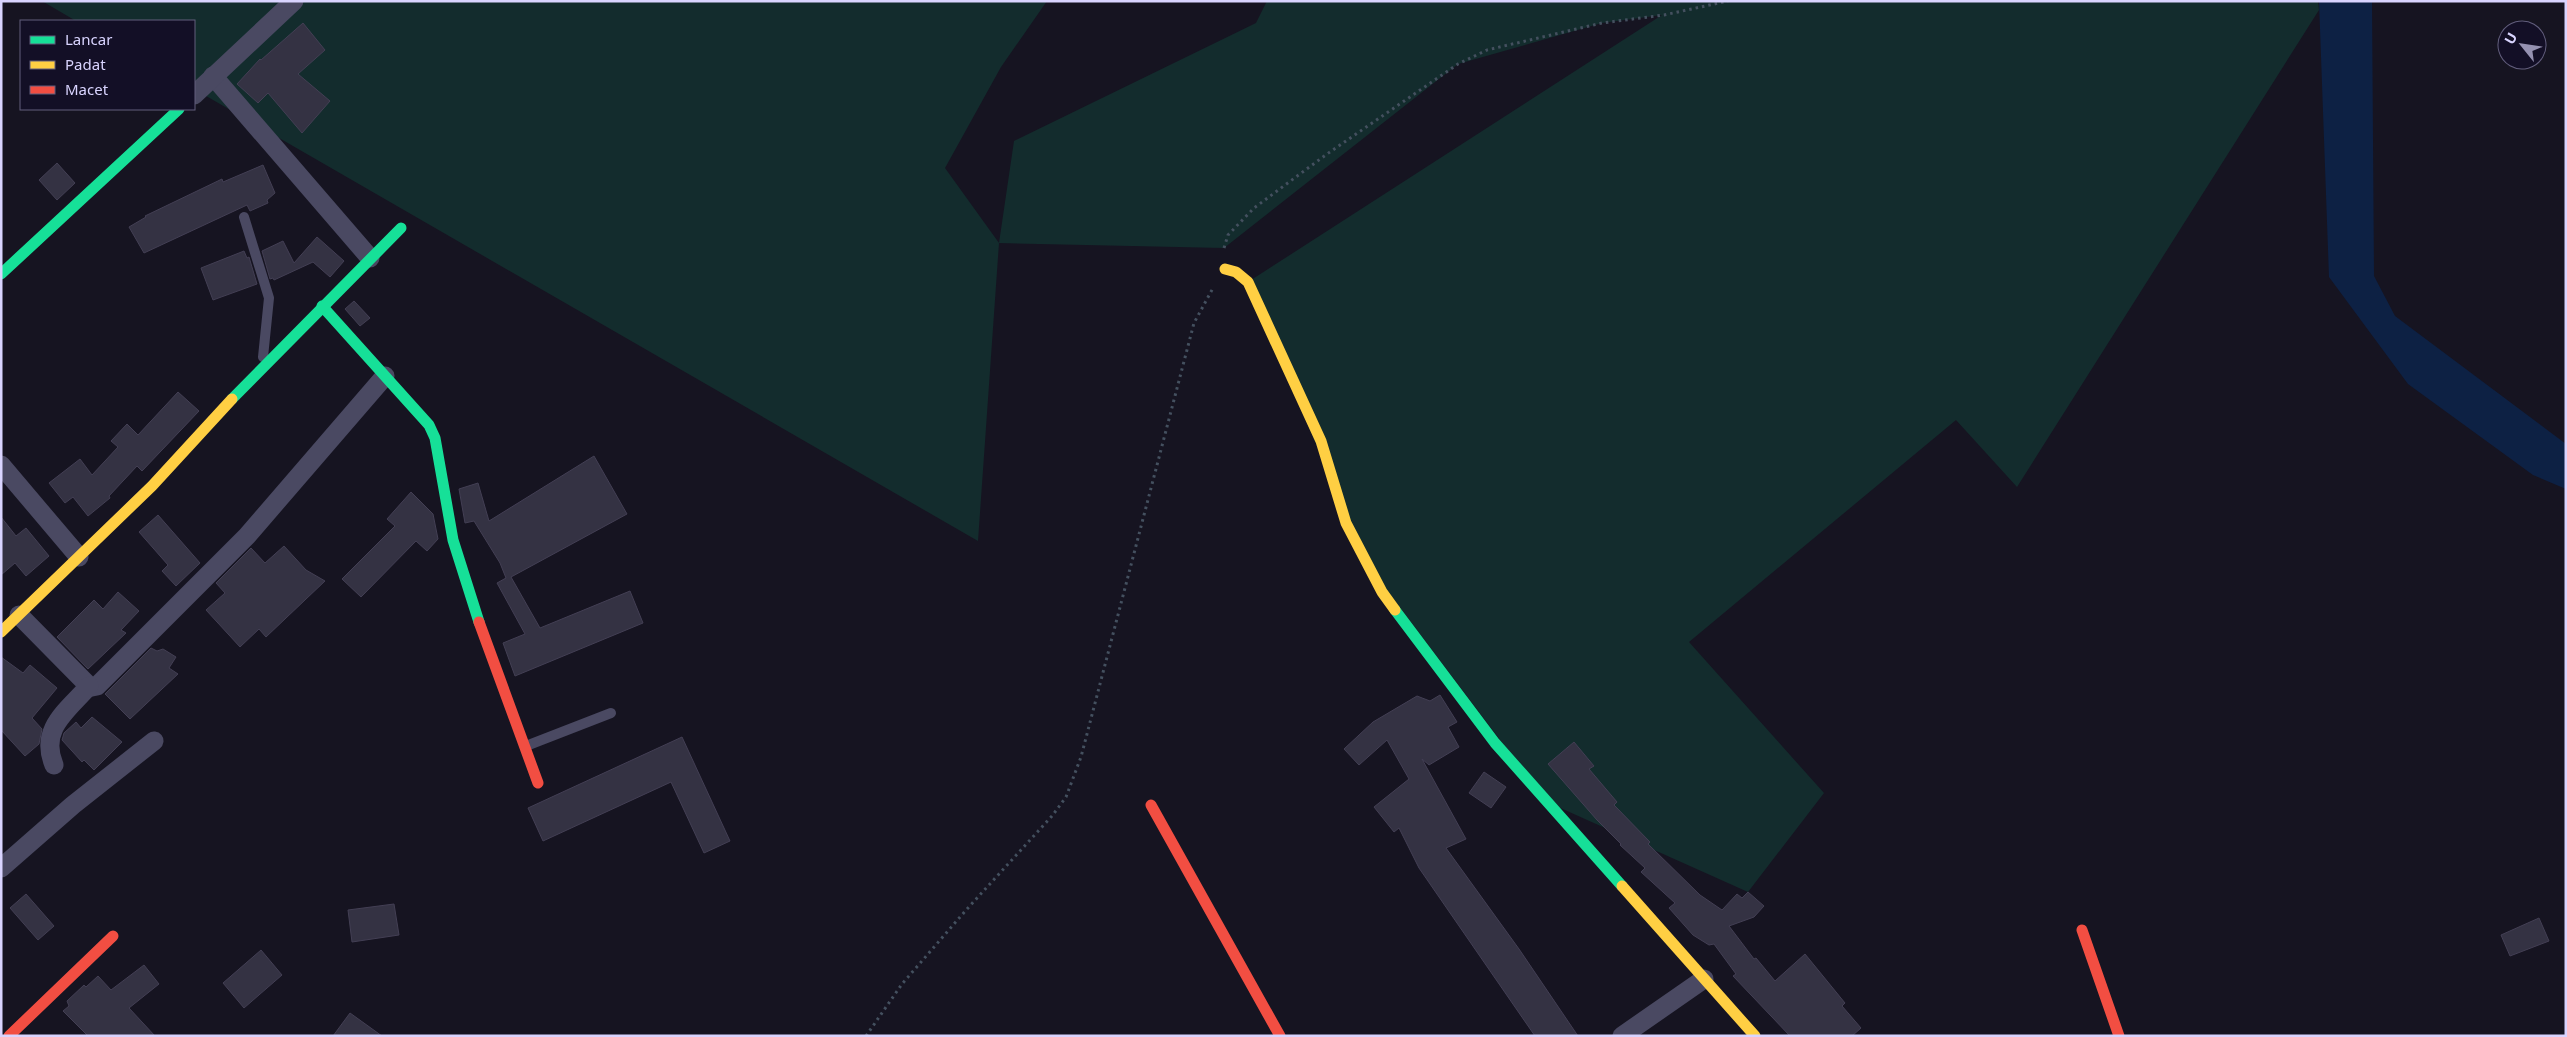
<svg xmlns="http://www.w3.org/2000/svg" width="2567" height="1037" viewBox="0 0 2567 1037" font-family="'Noto Sans',sans-serif">
<rect width="100%" height="100%" fill="#161421"/>
<polygon fill="#132c2d" points="42,1 1047,1 1001,67 945,168 999,243 1014,141 1256,23 1267,1 2318,1 2319,10 2017,487 1956,420 1689,642 1824,793 1748,892 1547,802 1365,561 1248,282 1662,15 1602,23 1458,64 1224,248 999,243 978,541 194,89 194,21 76,21"/>
<polygon fill="#0d2144" points="2319,1 2372,1 2374,276 2395,316 2566,444 2566,489 2533,475 2408,384 2329,277"/>
<g fill="#343243" stroke="#433f54">
<polygon points="303,23 325,50 298,74 330,101 302,133 268,93 258,103 237,84 260,59 261,60"/>
<polygon points="57,163 75,183 57,200 39,180"/>
<polygon points="263,165 275,193 267,200 268,203 250,211 247,205 144,253 129,227 146,217 145,216 222,179 223,182"/>
<polygon points="317,237 344,261 330,277 313,262 274,280 273,278 270,279 262,251 283,241 294,263"/>
<polygon points="244,251 247,258 249,257 257,284 213,300 201,268"/>
<polygon points="354,301 370,318 360,326 345,309"/>
<polygon points="178,392 199,411 142,471 137,466 109,496 110,498 88,516 73,497 65,503 49,483 80,459 92,475 118,447 111,441 127,424 138,435"/>
<polygon points="594,456 627,514 511,577 540,628 630,591 643,623 515,676 503,643 525,634 497,583 506,578 500,563 474,521 465,523 459,489 478,483 489,521"/>
<polygon points="411,492 433,514 438,539 427,551 416,541 361,597 342,579 395,526 387,519"/>
<polygon points="158,515 200,563 176,586 162,571 168,565 139,532"/>
<polygon points="1,517 16,536 26,528 49,556 26,576 15,563 1,575"/>
<polygon points="284,546 306,570 325,581 266,637 259,629 240,647 206,610 225,593 216,583 251,548 265,563"/>
<polygon points="118,592 139,611 121,630 126,633 88,669 57,637 94,600 103,609"/>
<polygon points="151,648 157,651 163,649 176,657 169,668 178,674 130,719 105,694"/>
<polygon points="1,657 23,673 30,665 57,688 32,718 42,729 39,744 25,756 1,730"/>
<polygon points="1440,695 1457,722 1448,727 1459,747 1429,765 1422,759 1466,839 1446,848 1519,949 1578,1036 1535,1036 1419,868 1399,828 1394,832 1374,807 1409,779 1387,740 1359,765 1344,749 1373,722 1417,696 1430,701"/>
<polygon points="92,717 122,742 94,770 84,760 82,762 62,740 64,733 76,722 81,728"/>
<polygon points="682,737 730,841 704,853 671,782 543,841 528,808"/>
<polygon points="1574,742 1594,766 1589,769 1617,802 1614,805 1650,842 1648,844 1700,895 1722,910 1737,894 1742,898 1748,892 1764,906 1754,917 1729,926 1754,959 1756,958 1775,981 1805,954 1845,1003 1842,1006 1861,1028 1852,1036 1790,1036 1733,976 1736,974 1714,944 1709,945 1693,935 1669,908 1675,903 1641,872 1645,868 1620,845 1621,844 1597,820 1548,764"/>
<polygon points="1484,772 1506,787 1491,808 1469,793"/>
<polygon points="26,894 54,926 38,940 10,908"/>
<polygon points="394,904 399,935 352,942 348,910"/>
<polygon points="2539,918 2549,941 2510,956 2501,935"/>
<polygon points="261,950 282,975 244,1008 223,983"/>
<polygon points="144,965 159,984 129,1008 155,1036 88,1036 63,1011 69,1006 67,1001 84,985 86,987 98,976 111,990"/>
<polygon points="350,1013 382,1036 333,1036"/>
</g>
<g fill="none" stroke-linecap="round" stroke-linejoin="round">
<g stroke="#44505f" stroke-width="3" stroke-dasharray="2.5 4" stroke-linecap="butt">
<polyline points="1224,248 1228,235 1254,208 1327,154 1458,64 1487,50 1602,23 1664,15 1728,1"/>
<polyline points="866,1036 902,984 967,909 1052,816 1066,797 1081,757 1194,323 1213,288"/>
</g>
<g stroke="#4a4962" stroke-width="10">
<polyline points="244,217 269,298 263,357"/>
<polyline points="526,746 611,713"/>
</g>
<g stroke="#4a4962" stroke-width="19">
<polyline points="213,76 370,258"/>
<polyline points="194,95 294,1"/>
<polyline points="1,465 79,557"/>
<polyline points="19,615 87,684 92,687 97,686 247,536 385,376"/>
<path d="M54,765C39,729 67,711 89,686"/>
<polyline points="1,868 73,805 154,741"/>
<polyline points="1622,1036 1704,979"/>
</g>
<g stroke="#16e098" stroke-width="11">
<polyline points="1,274 179,109"/>
<polyline points="322,306 429,425 435,438 453,540 479,622"/>
<polyline points="232,399 401,228"/>
<polyline points="1395,610 1495,743 1622,886"/>
</g>
<g stroke="#ffcf43" stroke-width="11">
<polyline points="1225,269 1236,272 1248,282 1321,441 1346,523 1382,592 1395,610"/>
<polyline points="1,632 152,486 232,399"/>
<polyline points="1622,886 1755,1036"/>
</g>
<g stroke="#f24e42" stroke-width="11">
<polyline points="479,622 538,783"/>
<polyline points="1151,805 1280,1036"/>
<polyline points="2082,930 2119,1036"/>
<polyline points="9,1036 113,936"/>
</g>
</g>
<rect width="2567" height="1037" fill="none" stroke="#d9d4ff" stroke-width="5"/>
<rect x="20" y="20" width="175" height="90" fill="#130f26" stroke="#625e7d"/>
<rect x="30" y="36" width="25" height="8" fill="#16e098" stroke="#625e7d"/>
<text x="65" y="45" font-size="15" fill="#d9d4ff">Lancar</text>
<rect x="30" y="61" width="25" height="8" fill="#ffcf43" stroke="#625e7d"/>
<text x="65" y="70" font-size="15" fill="#d9d4ff">Padat</text>
<rect x="30" y="86" width="25" height="8" fill="#f24e42" stroke="#625e7d"/>
<text x="65" y="95" font-size="15" fill="#d9d4ff">Macet</text>
<g transform="translate(2522 45) rotate(300)"><circle r="24" fill="#130f26" stroke="#625e7d"/>
<path d="M0-4L9 19L0 12L-9 19Z" fill="#9591b1"/>
<text y="-8" font-size="14" font-weight="bold" text-anchor="middle" fill="#d9d4ff">U</text>
</g>
</svg>
